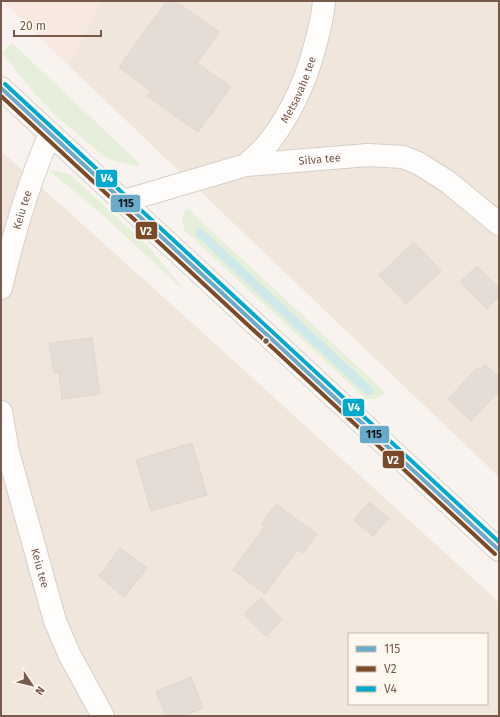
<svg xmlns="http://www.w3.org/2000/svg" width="500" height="717" viewBox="0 0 500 717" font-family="'Fira Sans',sans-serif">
<rect width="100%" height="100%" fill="#f8f3ee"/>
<g fill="#f1e6dc" fill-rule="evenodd">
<polygon points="102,1 499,1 499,477 69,66"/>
<path d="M1,151L201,331L499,602V716H1ZM349,634H487V704H349Z"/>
</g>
<polygon fill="#f8e8e2" points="3,1 102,1 69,66"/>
<g fill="#e6efd9">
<polygon points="12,43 139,163 138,167 106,158 54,114 35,94 2,53"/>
<path d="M49,170C60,171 68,172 76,180L148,246L182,287L181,288L106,218Z"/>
<path d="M188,209L386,393C379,398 374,400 366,399L185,231C182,223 181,217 185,210Z"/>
</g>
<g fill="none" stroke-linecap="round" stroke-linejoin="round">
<polyline stroke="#cfe8e9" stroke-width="9" points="200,233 369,391"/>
</g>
<g fill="#e5dcd5" stroke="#e1d6d0">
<polygon points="167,1 175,1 219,32 197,63 231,87 198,132 147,96 151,91 119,67"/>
<polygon points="414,242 441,271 406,304 379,275"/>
<polygon points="477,266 499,288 499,296 487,309 460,282"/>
<polygon points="92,338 100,394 62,399 59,372 54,373 49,343"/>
<polygon points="485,364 499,377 499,391 471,421 448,399 478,367 480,369"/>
<polygon points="192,443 207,495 151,511 136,460"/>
<polygon points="369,502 389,518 373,536 354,520"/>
<polygon points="276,504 317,534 303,553 298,549 265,594 233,570 264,527 261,525"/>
<polygon points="120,548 147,568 124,597 99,576"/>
<polygon points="261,598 282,619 266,636 244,614"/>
<polygon points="191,677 203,708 183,716 166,716 156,691"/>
</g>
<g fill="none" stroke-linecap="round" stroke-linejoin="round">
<defs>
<g id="street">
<path id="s1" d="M246,165C254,157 263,150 270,141C292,112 306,81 315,46C319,31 323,17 324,1"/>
<path id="s2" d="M124,201L246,165L368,155L403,157L418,163L448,182L499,224"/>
<path id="s3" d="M1,288C13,236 28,184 50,134"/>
<path id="s4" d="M1,412L8,452L55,621L70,656L103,716"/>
</g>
<polyline id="secondary" points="1,88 499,550"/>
</defs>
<use href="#street" stroke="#d5cfc9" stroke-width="24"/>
<use href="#secondary" stroke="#d8d0ca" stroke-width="24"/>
<use href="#street" stroke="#fefdfc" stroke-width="22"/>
<use href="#secondary" stroke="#fefdfc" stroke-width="22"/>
<defs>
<polyline id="bus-1" points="1,88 499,550"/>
<polyline id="bus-2" points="1,96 495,554"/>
<polyline id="bus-3" points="5,84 499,542"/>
</defs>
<use href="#bus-1" stroke="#fff8f0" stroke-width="7"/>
<use href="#bus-2" stroke="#fff8f0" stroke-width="7"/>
<use href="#bus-3" stroke="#fff8f0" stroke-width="7"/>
<use href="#bus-1" stroke="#6aaacb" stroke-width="4"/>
<use href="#bus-2" stroke="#7a4b2a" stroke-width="4"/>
<use href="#bus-3" stroke="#00a9ce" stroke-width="4"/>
</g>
<circle fill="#785a4c" stroke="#fff8f0" stroke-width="1.5" cx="266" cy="341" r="3.5"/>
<g text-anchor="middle" stroke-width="3.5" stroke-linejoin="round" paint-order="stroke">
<g font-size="11" fill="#785a4c" stroke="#fff8f0">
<text dy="4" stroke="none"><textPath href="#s1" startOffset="93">Metsavahe tee</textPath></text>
<text dy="4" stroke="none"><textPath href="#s2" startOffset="201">Silva tee</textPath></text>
<text dy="4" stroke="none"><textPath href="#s3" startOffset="81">Keiu tee</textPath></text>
<text dy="4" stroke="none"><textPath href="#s4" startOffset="161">Keiu tee</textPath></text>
</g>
</g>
<g stroke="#fff8f0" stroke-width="1.5">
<rect x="95" y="169" width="23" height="19" rx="4" fill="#00a9ce"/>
<rect x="110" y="194" width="31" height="19" rx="4" fill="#6aaacb"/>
<rect x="135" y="221" width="23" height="19" rx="4" fill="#7a4b2a"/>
<rect x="342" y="398" width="23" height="19" rx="4" fill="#00a9ce"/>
<rect x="359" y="425" width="31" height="19" rx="4" fill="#6aaacb"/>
<rect x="382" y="450" width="23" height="19" rx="4" fill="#7a4b2a"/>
</g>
<g font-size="11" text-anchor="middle" font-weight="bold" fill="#fff">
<text x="107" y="182">V4</text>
<text x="146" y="235">V2</text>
<text x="354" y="411">V4</text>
<text x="393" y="464">V2</text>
</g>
<g font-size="11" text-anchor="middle" font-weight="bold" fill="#111">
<text x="126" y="207">115</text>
<text x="374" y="438">115</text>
</g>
<rect width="500" height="717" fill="none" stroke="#785a4c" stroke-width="4"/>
<rect x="348" y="633" width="140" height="72" fill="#fff8f0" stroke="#c9b9ae"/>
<rect x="356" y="646" width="20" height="6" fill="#6aaacb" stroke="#c9b9ae"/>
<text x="384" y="653" font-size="12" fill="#785a4c">115</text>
<rect x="356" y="666" width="20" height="6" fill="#7a4b2a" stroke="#c9b9ae"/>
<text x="384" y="673" font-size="12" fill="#785a4c">V2</text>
<rect x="356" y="686" width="20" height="6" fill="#00a9ce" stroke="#c9b9ae"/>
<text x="384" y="693" font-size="12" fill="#785a4c">V4</text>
<g transform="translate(32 685) rotate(125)" stroke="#fff8f0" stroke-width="3" paint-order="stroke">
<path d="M0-3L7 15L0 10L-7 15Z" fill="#785a4c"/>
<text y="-6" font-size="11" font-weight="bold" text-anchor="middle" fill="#785a4c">N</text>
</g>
<path d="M14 30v6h87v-6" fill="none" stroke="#785a4c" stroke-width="2"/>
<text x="20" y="30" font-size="12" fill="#785a4c" stroke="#fff8f0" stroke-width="3" paint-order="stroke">20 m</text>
</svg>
